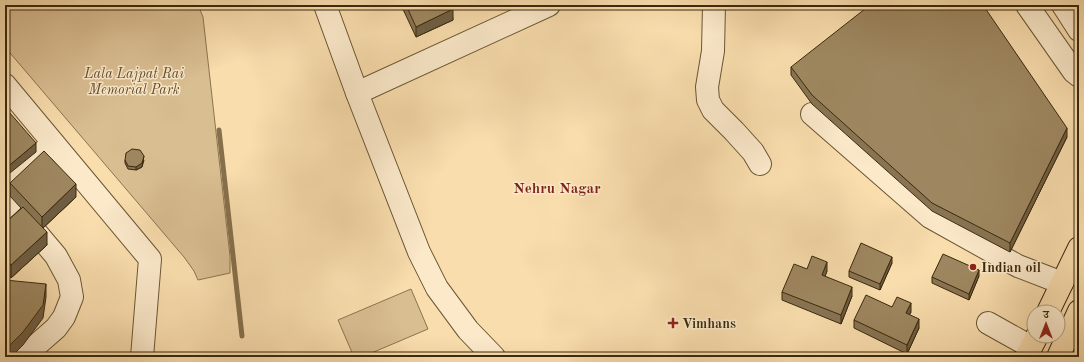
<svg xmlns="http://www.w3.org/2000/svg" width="1084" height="362" viewBox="0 0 1084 362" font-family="'Old Standard TT','Noto Serif Devanagari',serif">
<rect width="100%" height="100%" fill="#f9ddad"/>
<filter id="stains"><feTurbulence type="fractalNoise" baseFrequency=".005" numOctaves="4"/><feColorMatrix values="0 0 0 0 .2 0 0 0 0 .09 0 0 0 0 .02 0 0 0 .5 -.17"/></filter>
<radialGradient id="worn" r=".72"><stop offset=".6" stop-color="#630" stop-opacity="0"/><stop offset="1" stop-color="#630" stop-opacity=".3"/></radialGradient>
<g fill="#d9be92" stroke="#8a744f">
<polygon points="5,5 198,5 203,17 230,256 230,273 198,280 194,271 184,257 5,47"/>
<polygon points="411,289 428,329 362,357 354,357 338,320"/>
</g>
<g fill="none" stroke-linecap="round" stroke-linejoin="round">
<polyline stroke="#86704c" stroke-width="5" points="219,130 242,336"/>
<defs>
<g id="minor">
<polyline points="325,5 357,93 419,252 437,288 468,330 494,357"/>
<polyline points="714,5 713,51 707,87 708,100 713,110 734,131 753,152 760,164"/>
<polyline points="1027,5 1074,72 1079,76"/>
<polyline points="1063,5 1079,30"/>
<polyline points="5,85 150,259 142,357"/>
<polyline points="357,93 549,5"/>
<polyline points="812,114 930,217 1018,266 1062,283"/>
<polyline points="5,185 53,143"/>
<polyline points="5,193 24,218 56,256 69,280 72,297 64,317 56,328 23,357"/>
<polyline points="988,323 1031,347"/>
</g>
<g id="major">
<polyline points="1048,312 1079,248"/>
<polyline points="1026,357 1037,336"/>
<polyline points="1058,357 1079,311"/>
</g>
</defs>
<use href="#minor" stroke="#6a5634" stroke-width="24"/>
<use href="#major" stroke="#3b290c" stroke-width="24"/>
<use href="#minor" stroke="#fbe9ca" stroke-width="22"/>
<use href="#major" stroke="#f9ddad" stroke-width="22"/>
</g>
<g fill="#887453" stroke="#3b290c">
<polygon points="401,5 451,5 453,20 416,37"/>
<polygon points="791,67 1067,137 1010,252 932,211 812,104 791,75"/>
<polygon points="125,160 144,160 142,167 136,170 128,169 125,163"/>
<polygon points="10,183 76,197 43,228 47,245 11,278 5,271 5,223 21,208 10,196"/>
<polygon points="892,263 880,290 849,277 849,271"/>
<polygon points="807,269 827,271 825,276 852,296 841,324 782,300 782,292"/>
<polygon points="979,276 969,300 932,283 932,277"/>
<polygon points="892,307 911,312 909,315 919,328 907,354 854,328 854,320"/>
</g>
<g fill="#6f5e43" stroke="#3b290c">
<polygon points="453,9 453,20 416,37 416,27"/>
<polygon points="1067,128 1067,137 1010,252 1010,243"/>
<polygon points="36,143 36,152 5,177 5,169"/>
<polygon points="144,156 142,167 136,170 136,167"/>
<polygon points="76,184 76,197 42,229 42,217"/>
<polygon points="47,232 47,245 11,278 11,265"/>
<polygon points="892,257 892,263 880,290 880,284"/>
<polygon points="827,262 827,271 822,284 822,275"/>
<polygon points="979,270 979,276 969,300 969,294"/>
<polygon points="46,284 46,297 43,318 23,345 11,357 5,357 5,350"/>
<polygon points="852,287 852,296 841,324 841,315"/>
<polygon points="911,303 911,312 906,322 906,313"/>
<polygon points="919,319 919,328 907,354 907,345"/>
</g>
<g fill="#9e8760" stroke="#3b290c">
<polygon points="406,5 451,5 453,9 416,27"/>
<polygon points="870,5 983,5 1067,128 1010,243 932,203 812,95 791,67"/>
<polygon points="9,112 36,143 5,169 5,116"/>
<polygon points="132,149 140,150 144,156 142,163 136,167 128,166 125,160 126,153"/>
<polygon points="44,151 76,184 42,217 10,183"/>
<polygon points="23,207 47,232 11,265 5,258 5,223"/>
<polygon points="861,243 892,257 880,284 849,271"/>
<polygon points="943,254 979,270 969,294 932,277"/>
<polygon points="812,256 827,262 822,275 852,287 841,315 782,292 794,264 807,269"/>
<polygon points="5,280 46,284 43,305 23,332 5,350"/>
<polygon points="866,295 892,307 897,297 911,303 906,313 919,319 907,345 854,320"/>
</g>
<g fill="#8f2418" stroke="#fbe9ca" stroke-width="1.5">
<circle cx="973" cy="267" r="4"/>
<path d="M671 317h4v4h4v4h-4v4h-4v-4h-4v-4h4z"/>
</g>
<g text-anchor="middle" stroke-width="3" stroke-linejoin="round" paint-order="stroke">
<g font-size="14" font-style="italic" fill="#624e2e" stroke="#fbe9ca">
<text x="134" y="78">Lala Lajpat Rai<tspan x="134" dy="16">Memorial Park</tspan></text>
</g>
<g font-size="14" font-weight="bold" fill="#3b290c" stroke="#fbe9ca" text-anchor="start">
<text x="981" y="272">Indian oil</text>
<text x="682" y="328">Vimhans</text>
</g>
<g font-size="15" font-weight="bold" fill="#7a1f14" stroke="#fbe9ca">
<text x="557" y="193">Nehru Nagar</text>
</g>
</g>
<rect width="1084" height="362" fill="none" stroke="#f9ddad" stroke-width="20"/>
<rect x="6" y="6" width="1072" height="350" fill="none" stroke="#3b290c" stroke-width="2"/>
<rect x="10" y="10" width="1064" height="342" fill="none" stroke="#3b290c"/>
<g transform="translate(1046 324)"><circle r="19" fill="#fbe9ca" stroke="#ae9c7e"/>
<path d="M0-3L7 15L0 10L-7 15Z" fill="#8f2418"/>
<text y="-6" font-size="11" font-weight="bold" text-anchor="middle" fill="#3b290c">उ</text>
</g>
<rect width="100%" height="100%" filter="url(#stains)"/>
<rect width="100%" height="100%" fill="url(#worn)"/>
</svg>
